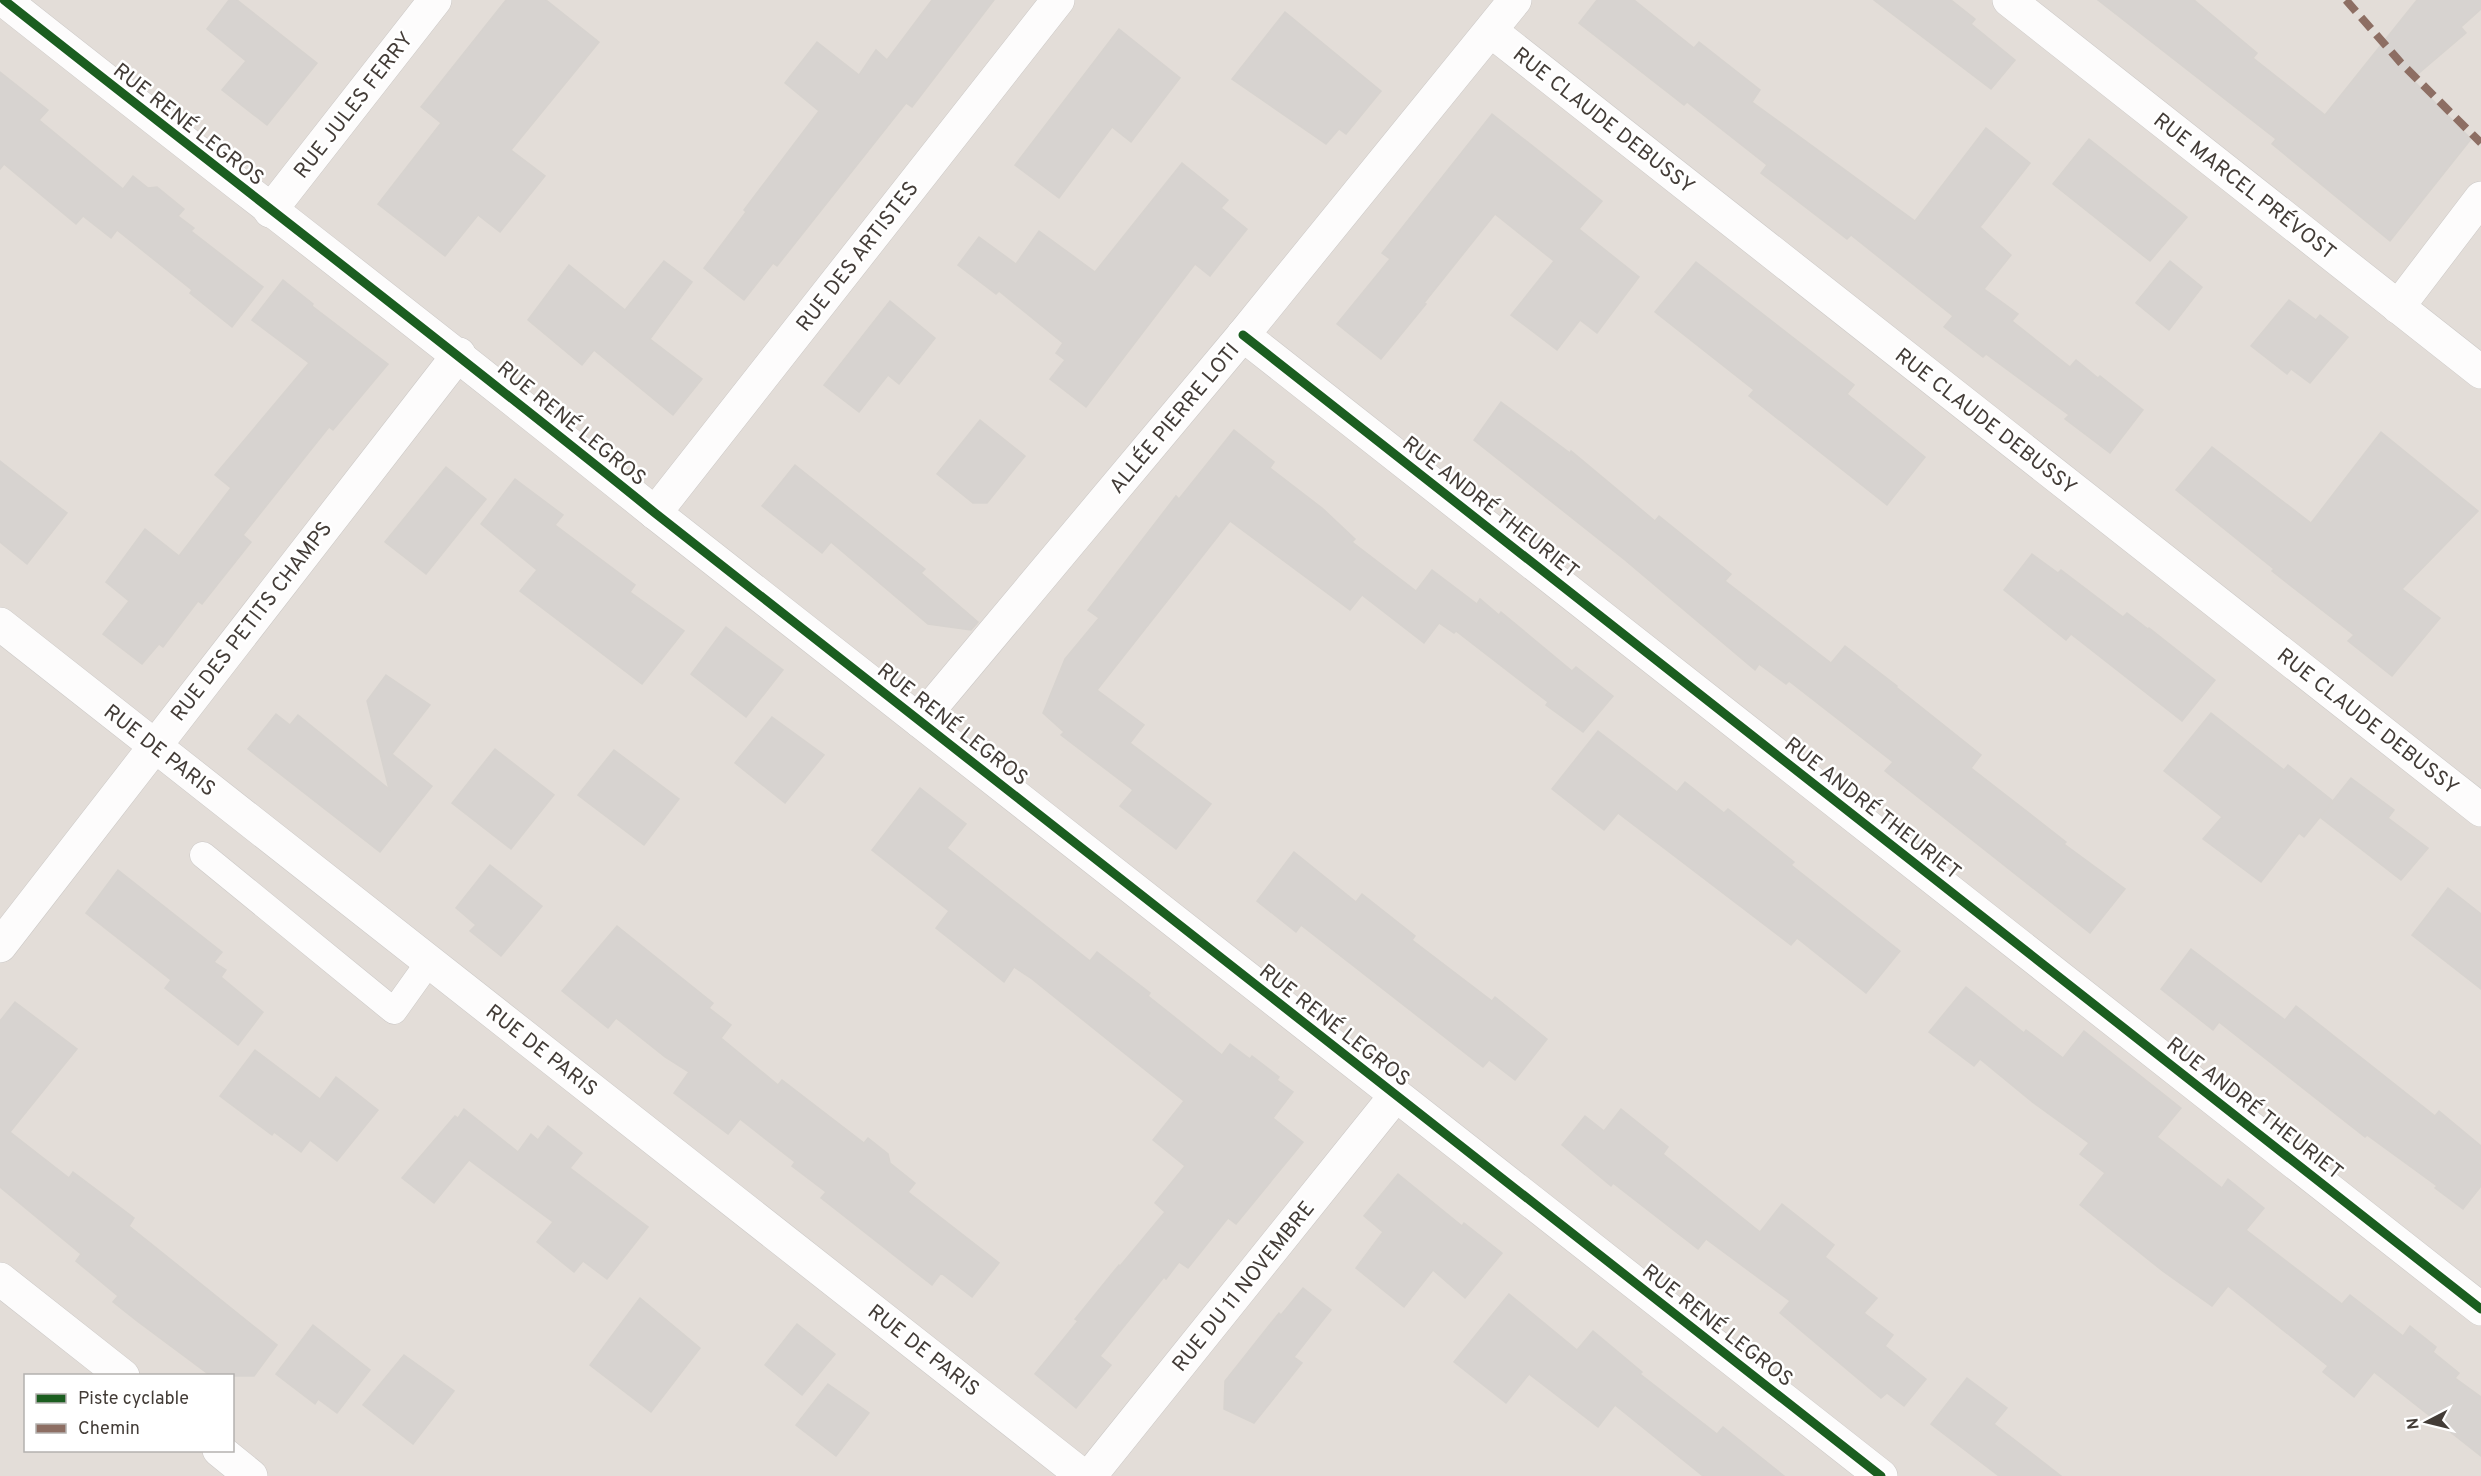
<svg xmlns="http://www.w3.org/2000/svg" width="2481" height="1476" viewBox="0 0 2481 1476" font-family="Overpass,sans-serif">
<rect width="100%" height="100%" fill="#efece9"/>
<path fill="#e3ddd8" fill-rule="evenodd" d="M0,0H2481V1476H0ZM26,1376H232V1450H26Z"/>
<g fill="#d7d3d0" stroke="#d7d3cf" stroke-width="1.5">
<polygon points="229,0 237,0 317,63 267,125 222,90 246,61 207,29"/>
<polygon points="506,0 546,0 599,42 511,150 545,176 500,232 478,215 445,256 378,204 441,123 421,107"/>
<polygon points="932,0 994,0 912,107 906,103 777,266 773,263 744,300 704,268 746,212 744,210 819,111 785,83 817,42 859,75 876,50 887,60"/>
<polygon points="1597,0 1634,0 1694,48 1699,42 1760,90 1752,102 1915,221 1986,128 2030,163 1980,227 2011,255 1984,289 2018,314 2012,321 2070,367 2076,360 2098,378 2100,376 2143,410 2110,453 2065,419 2069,415 1986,354 1983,357 1944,327 1953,316 1851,235 1847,239 1761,173 1767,165 1687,102 1684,105 1579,23"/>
<polygon points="1874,0 1951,0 1975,19 1971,24 2015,60 1991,89"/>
<polygon points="2098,0 2194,0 2257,53 2253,58 2325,115 2417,0 2481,0 2481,9 2461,27 2466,33 2412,79 2471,139 2390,241 2272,144 2276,139"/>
<polygon points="1285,12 1381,91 1346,134 1339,129 1326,144 1232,79"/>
<polygon points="1119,29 1180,78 1131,142 1112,127 1059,198 1015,165"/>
<polygon points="0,72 48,110 39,120 123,189 133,176 148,188 157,187 184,209 178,216 194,228 191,231 263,287 232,327 190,293 192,290 117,230 111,238 83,216 76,224 4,164 0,169"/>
<polygon points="1492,114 1602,201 1579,229 1639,277 1597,333 1580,320 1557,350 1511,315 1554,261 1495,214 1424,303 1426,304 1381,359 1337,324 1390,259 1382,253"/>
<polygon points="2089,139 2187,217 2150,261 2053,184"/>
<polygon points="1182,163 1228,200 1221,208 1247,229 1210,276 1195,264 1086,407 1050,379 1065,360 1056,353 1063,343 999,291 996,294 958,265 979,237 1016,264 1039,231 1095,272"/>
<polygon points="664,261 692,282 650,339 702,379 673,415 594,350 582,365 528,320 569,265 625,310"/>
<polygon points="2170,261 2202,287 2169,330 2136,303"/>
<polygon points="1696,262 1854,385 1847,394 1925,457 1887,505 1749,396 1754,390 1655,312"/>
<polygon points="283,280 313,304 312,306 388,364 333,430 329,427 243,535 251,542 202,604 198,601 163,647 159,644 142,664 103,634 129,601 106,582 145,529 179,556 231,488 215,475 309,363 252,320"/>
<polygon points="2289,300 2316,320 2320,315 2348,337 2310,383 2291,369 2287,374 2251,346"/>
<polygon points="890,301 935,338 899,384 888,375 859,412 824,385"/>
<polygon points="1501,402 1570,453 1571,451 1655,521 1659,516 1731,574 1725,581 1831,663 1845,646 1897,686 1896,687 1981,755 1971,768 2066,842 2064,844 2125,889 2090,933 1885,771 1893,762 1789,681 1786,684 1759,664 1755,670 1625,560 1474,440"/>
<polygon points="980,420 1025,456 987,503 973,503 937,474"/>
<polygon points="1234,430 1274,462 1270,468 1322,508 1355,539 1352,542 1416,591 1432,570 1477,604 1480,599 1499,615 1501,612 1572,671 1576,667 1613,696 1583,732 1546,705 1548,702 1456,631 1454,633 1439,623 1424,643 1362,595 1350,610 1230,521 1097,690 1144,725 1130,743 1211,804 1176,849 1120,806 1133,790 1061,735 1064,732 1043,713 1065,659 1099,618 1088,610 1176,496 1179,499"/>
<polygon points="2381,432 2478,511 2402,589 2440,618 2392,676 2348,641 2354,635 2272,571 2274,569 2176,490 2212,447 2311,523"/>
<polygon points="0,461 67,513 27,564 0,542"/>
<polygon points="795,465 925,569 921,573 978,622 971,630 928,624 831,542 822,553 762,506"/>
<polygon points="446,467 486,499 426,574 385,542"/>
<polygon points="515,479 563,515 555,525 635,585 630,592 684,631 642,684 520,591 537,570 481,524"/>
<polygon points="2032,554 2058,573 2061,570 2123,617 2127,613 2148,629 2149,628 2215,680 2182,721 2071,634 2066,640 2004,590"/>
<polygon points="726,627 783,670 746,717 691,674"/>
<polygon points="386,675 430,705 392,754 432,786 380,852 248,749 276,714 290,725 298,715 389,789 367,701"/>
<polygon points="2211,713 2284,770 2288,765 2333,801 2304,837 2299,833 2261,882 2203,839 2222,817 2164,771"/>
<polygon points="772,717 824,755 785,803 735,763"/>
<polygon points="1598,731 1677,792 1685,782 1724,813 1728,809 1794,862 1791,865 1900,951 1866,993 1797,938 1791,945 1618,813 1604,830 1552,789"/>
<polygon points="495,749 554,795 511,849 452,803"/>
<polygon points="614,750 679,799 644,845 578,795"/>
<polygon points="2351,778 2394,810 2388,818 2428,848 2401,880 2320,817"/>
<polygon points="920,788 966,824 947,848 1090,961 1097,952 1150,993 1148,996 1222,1055 1230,1044 1250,1059 1252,1056 1279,1077 1277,1080 1293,1092 1273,1118 1303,1142 1236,1224 1228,1218 1188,1268 1179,1262 1166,1279 1164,1277 1100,1356 1111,1365 1076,1408 1035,1374 1078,1321 1075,1319 1119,1265 1120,1266 1165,1212 1155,1203 1185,1166 1153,1140 1184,1101 1032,979 1014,967 1004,982 936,928 949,911 872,850"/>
<polygon points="1294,852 1356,902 1362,894 1415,936 1412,940 1492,1001 1495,997 1547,1039 1515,1080 1489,1060 1483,1067 1301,925 1296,932 1257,901"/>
<polygon points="490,865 542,906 501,956 470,931 476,925 456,908"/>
<polygon points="118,870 222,952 214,962 226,970 221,977 263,1012 238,1045 165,988 171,980 86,913"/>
<polygon points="2448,888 2481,914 2481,989 2412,935"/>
<polygon points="617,926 713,1003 709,1008 731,1025 721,1038 778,1085 782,1080 864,1143 868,1138 888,1154 890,1163 915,1183 908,1192 999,1263 972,1297 941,1273 932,1285 821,1198 826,1192 792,1166 795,1162 740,1119 728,1134 674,1093 689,1072 665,1057 616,1018 608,1028 562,991"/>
<polygon points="2191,949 2285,1020 2296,1006 2435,1116 2439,1111 2481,1146 2481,1186 2463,1209 2435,1188 2437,1186 2367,1135 2365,1137 2219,1022 2213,1030 2161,989"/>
<polygon points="1966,987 2024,1033 2026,1030 2063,1058 2084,1031 2181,1108 2157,1137 2222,1188 2228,1179 2264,1208 2246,1230 2342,1304 2350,1295 2403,1336 2410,1326 2436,1347 2433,1352 2459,1373 2455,1378 2481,1397 2481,1456 2374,1372 2354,1397 2323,1372 2328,1366 2228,1286 2212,1306 2164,1272 2080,1205 2105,1173 2080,1154 2089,1143 2035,1104 1980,1059 1974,1066 1929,1032"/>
<polygon points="15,1002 77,1049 10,1132 69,1178 73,1172 134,1218 129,1226 277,1345 254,1376 211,1376 137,1321 113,1302 118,1296 76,1261 81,1254 0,1187 0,1021"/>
<polygon points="255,1050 320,1099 336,1077 378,1110 337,1161 310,1140 301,1152 274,1132 272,1135 220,1096"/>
<polygon points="464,1109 518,1152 531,1134 538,1140 548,1126 582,1153 570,1168 648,1227 607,1279 583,1261 574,1272 537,1242 553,1222 469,1160 434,1203 402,1178 455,1116 458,1118"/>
<polygon points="1621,1109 1668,1147 1663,1154 1760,1232 1782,1204 1834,1245 1825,1257 1877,1298 1864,1313 1893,1335 1885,1346 1926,1379 1904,1406 1887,1393 1881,1398 1780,1313 1790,1301 1706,1239 1698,1249 1613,1183 1611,1186 1562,1145 1585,1116 1604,1131"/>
<polygon points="1398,1174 1462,1226 1464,1223 1502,1253 1465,1298 1433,1270 1404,1307 1356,1268 1383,1232 1364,1216"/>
<polygon points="1303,1288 1331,1310 1294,1357 1302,1363 1254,1423 1224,1409 1225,1381 1279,1313 1281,1315"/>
<polygon points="1509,1294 1577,1350 1593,1331 1642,1372 1640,1374 1717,1434 1723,1427 1784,1476 1703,1476 1615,1405 1598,1427 1529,1374 1506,1403 1454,1362"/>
<polygon points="640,1298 700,1348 651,1412 590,1365"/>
<polygon points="797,1324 835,1354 802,1395 765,1365"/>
<polygon points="313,1325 370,1370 337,1413 318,1399 315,1404 276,1374"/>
<polygon points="404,1355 454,1391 413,1444 363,1405"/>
<polygon points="1967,1378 2007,1408 1994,1424 2061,1476 1999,1476 1931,1424"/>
<polygon points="828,1384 869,1413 836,1456 796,1425"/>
</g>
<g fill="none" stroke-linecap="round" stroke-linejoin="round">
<defs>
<polyline id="service" points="203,855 394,1011 429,962"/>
<g id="minor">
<path d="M4,0C221,172 440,339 655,513L1881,1476"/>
<polyline points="2009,0 2481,372"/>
<polyline points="1491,31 2481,810"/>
<polyline points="270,211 435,0"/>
<polyline points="2398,307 2481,198"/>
<polyline points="1243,335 2481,1309"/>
<polyline points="655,513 1058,0"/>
<polyline points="0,624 1083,1476"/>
<polyline points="920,721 1243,335 1515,0"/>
<polyline points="0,946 459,354"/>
<polyline points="0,1279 123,1376"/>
<polyline points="219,1450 251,1476"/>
<polyline points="1090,1476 1396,1095"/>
</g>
</defs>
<use href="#service" stroke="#cbc8c6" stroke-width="27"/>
<use href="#minor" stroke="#cbc8c6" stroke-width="34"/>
<use href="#service" stroke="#fdfcfc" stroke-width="26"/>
<use href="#minor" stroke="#fdfcfc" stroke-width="33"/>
<polyline stroke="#8d6e63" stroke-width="8" stroke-dasharray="15 8" stroke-linecap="butt" points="2346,0 2401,63 2481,143"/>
<defs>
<g id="cycleway">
<path d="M4,0C221,172 440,339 655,513L1881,1476"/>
<polyline points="1243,335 2481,1309"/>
</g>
</defs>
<use href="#cycleway" stroke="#fff" stroke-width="13"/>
<use href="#cycleway" stroke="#1b5e20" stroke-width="9"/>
</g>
<g text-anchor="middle" stroke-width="5" stroke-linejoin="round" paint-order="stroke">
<g font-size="21" fill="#433c37" stroke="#fff">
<text transform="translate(353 105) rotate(-52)" y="7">RUE JULES FERRY</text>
<text transform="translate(1604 120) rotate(38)" y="7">RUE CLAUDE DEBUSSY</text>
<text transform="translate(189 124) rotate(38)" y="7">RUE RENÉ LEGROS</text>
<text transform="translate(2245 186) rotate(38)" y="7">RUE MARCEL PRÉVOST</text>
<text transform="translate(857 256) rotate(-52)" y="7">RUE DES ARTISTES</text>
<text transform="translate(1174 418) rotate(-50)" y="7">ALLÉE PIERRE LOTI</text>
<text transform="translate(1986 421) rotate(38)" y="7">RUE CLAUDE DEBUSSY</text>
<text transform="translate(572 423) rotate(39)" y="7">RUE RENÉ LEGROS</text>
<text transform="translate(1491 507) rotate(38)" y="7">RUE ANDRÉ THEURIET</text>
<text transform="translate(251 621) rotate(-52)" y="7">RUE DES PETITS CHAMPS</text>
<text transform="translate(2368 721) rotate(38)" y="7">RUE CLAUDE DEBUSSY</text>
<text transform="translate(953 724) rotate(38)" y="7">RUE RENÉ LEGROS</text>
<text transform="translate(160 750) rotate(38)" y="7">RUE DE PARIS</text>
<text transform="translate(1873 808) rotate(38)" y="7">RUE ANDRÉ THEURIET</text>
<text transform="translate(1335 1025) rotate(38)" y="7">RUE RENÉ LEGROS</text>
<text transform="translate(542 1050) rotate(38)" y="7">RUE DE PARIS</text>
<text transform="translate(2255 1108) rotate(38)" y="7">RUE ANDRÉ THEURIET</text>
<text transform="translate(1243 1286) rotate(-51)" y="7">RUE DU 11 NOVEMBRE</text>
<text transform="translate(1718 1325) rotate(38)" y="7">RUE RENÉ LEGROS</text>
<text transform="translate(924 1350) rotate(38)" y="7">RUE DE PARIS</text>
</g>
</g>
<rect x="24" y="1374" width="210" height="78" fill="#ffffff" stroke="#b4b1af" stroke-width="1.5"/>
<rect x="36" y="1394" width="30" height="9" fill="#1b5e20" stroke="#b4b1af" stroke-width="1.5"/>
<text x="78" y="1404" font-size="18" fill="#433c37">Piste cyclable</text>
<rect x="36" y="1424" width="30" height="9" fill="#8d6e63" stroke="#b4b1af" stroke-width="1.5"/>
<text x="78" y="1434" font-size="18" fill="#433c37">Chemin</text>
<g transform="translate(2427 1422) rotate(263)" stroke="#ffffff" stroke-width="4.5" paint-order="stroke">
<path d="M0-4.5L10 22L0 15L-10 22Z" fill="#433c37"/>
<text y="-9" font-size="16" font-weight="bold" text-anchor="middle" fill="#433c37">N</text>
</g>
</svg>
